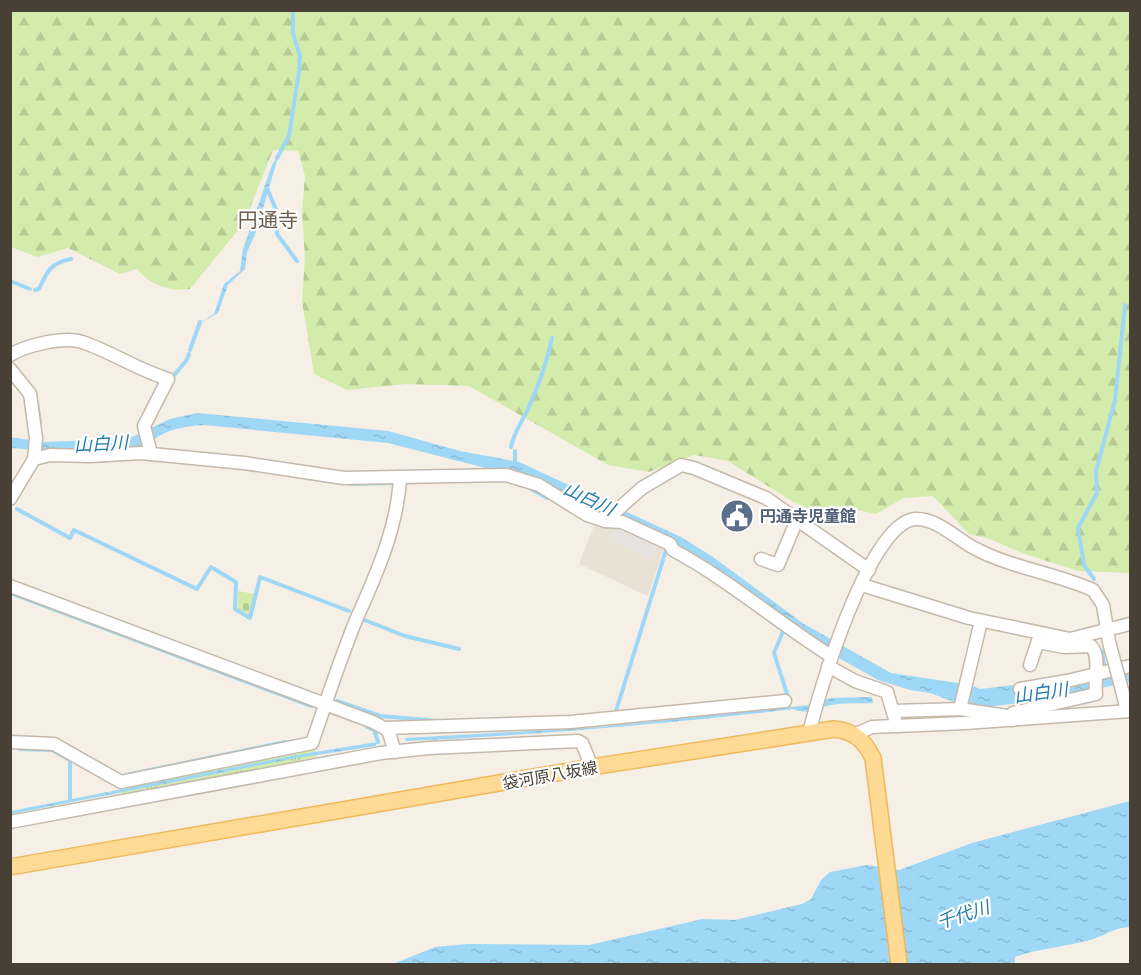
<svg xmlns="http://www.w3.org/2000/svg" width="1141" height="975" viewBox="0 0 1141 975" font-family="Karla,'Noto Sans JP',sans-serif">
<defs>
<pattern id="grass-tufts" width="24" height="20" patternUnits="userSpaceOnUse" patternTransform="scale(1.5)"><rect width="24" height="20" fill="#d3ecac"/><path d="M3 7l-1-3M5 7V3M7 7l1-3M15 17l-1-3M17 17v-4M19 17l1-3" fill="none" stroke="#b7cb95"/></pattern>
<pattern id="forest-firs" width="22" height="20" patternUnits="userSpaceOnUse" patternTransform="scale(1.5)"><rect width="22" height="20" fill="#d3ecac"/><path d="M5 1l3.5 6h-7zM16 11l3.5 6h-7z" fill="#b7cb95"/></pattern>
<pattern id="cemetery-stones" width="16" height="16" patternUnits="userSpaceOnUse" patternTransform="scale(1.5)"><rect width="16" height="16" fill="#d3ecac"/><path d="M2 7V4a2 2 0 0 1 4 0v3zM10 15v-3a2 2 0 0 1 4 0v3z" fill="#b7cb95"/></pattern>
<pattern id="water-ripples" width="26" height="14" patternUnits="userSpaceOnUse" patternTransform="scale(1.5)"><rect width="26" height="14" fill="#9ed8f6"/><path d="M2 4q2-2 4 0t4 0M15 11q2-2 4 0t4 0" fill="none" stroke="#8abad4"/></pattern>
</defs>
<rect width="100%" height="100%" fill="#f5efe6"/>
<polygon fill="#e9e1d4" points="611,522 665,544 648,596 579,564 594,526"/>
<polygon fill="url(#grass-tufts)" points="314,746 317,757 123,797 120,784"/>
<path fill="url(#forest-firs)" d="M11,11H1130V573L1078,571L1022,553L990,539L969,534L933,496L904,498L876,514L853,509L815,512L790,500L728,461L694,455L649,472L608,465L469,386L406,384L347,390L314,374L302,301L305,258L302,212L305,176L298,151L273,150L244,223L190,289C171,292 149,285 137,269L120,274L68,248L37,257L11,247Z"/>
<polygon fill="url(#cemetery-stones)" points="238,591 255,594 249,615 238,609"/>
<polygon fill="#e5e2df" points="617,524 659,543 651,559 609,540"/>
<g fill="url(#water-ripples)">
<polygon points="279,154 256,232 247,252 245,269 228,285 218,313 198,324 214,314 224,284 240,271 243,249 272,165"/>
<path d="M197,413L388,431L460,451L519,462L681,537L713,557L804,624L891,673L971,685L980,689L1130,671V682L1039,701L994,706L992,710L967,702L957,703L930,693L910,690L878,680L821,648L726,578L540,482L388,443L204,425C189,426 173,428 159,436C154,439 150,444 145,447C127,457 33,450 11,448L10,437L43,442L128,439L170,419Z"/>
<path d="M872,697L873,703C859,704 841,702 827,706C817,709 805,715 794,709C665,724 536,735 406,741L405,738L599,727L819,704L830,698Z"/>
<polygon points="377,742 376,746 297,758 11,814 11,811 296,755"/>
<path d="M1130,801V927C1114,927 1105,936 1090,940C1065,947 1040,948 1015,957V964H393L435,947L468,944L589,945L703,919L735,920L802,904L811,899L821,880L830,872L867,865L899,870L972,843Z"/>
</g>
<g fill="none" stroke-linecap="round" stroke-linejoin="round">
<g stroke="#9ed8f6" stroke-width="4">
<polyline points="277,158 289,136 299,71 300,56 293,33 293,10"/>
<polyline points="267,188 276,210 277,234 297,261"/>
<polyline points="263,213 278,216"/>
<polyline points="10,281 30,289"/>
<path d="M35,290L39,289C47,271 51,263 71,259"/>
<polyline points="190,350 200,322"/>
<polyline points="170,380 186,361 189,354"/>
<polyline points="37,403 40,422"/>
<path d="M511,447C514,432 522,422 528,409C539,385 547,363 552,338"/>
<polyline points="515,451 515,464"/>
<polyline points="81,461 104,461"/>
<polyline points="350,484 396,483"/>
<polyline points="530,488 547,498"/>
<polyline points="17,509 70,538 74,530 197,589 211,567 236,582 235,609 250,618 260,577 349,611"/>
<polyline points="1094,579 1084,565 1078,528 1097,493 1096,471 1115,400 1125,305"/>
<polyline points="10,593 311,706"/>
<polyline points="362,619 405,636 459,649"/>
<polyline points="784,629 774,653 788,697"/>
<polyline points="1102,651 1104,665"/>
<polyline points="337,701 380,716 439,721"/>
<polyline points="616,711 666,550"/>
<polyline points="367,727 374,730 378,742"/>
<polyline points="20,749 52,750 70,760"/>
<polyline points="126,775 285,742"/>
<polyline points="70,799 70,763"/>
</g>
<defs>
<g id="minor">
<path d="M10,355C27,345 64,336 82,342C112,352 138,370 168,379L144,426L151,454"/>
<polyline points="10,369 30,394 36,438 34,459 10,499"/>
<polyline points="34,459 50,455 90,456 141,453 244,463 344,478 506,475 539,485 587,515 605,521 642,488 681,465 694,468 766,498 869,570"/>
<path d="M605,521L622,522L670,544L673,550C729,580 777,622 831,656"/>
<polyline points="761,559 778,565 796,522"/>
<polyline points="862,585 969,618 1070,639 1130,624"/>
<polyline points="10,586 373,722 388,730 395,752"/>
<polyline points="1030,665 1040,635"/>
<polyline points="828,666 855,681 887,692 895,719"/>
<polyline points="1020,689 1067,681 1130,666"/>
<polyline points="1122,690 1127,711"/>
<polyline points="960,709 1007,716"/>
<polyline points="894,711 960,709 981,621"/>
<path d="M1012,720L1013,713L1096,694C1094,680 1101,656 1091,646L1064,647L1038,642"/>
<polyline points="385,728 571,722 785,701"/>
<path d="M809,734C818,694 869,523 915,519C938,518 957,540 976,549C1012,568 1055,573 1093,590L1103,605L1109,642"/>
<polyline points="856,734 872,727 965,723 1130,711"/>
<path d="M10,742L54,744L121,782L312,743C327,700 341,655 359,613C378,571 398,524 400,477"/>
<polyline points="10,822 381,753 429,748 578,741 582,743 592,767"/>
</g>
<path id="major" d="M10,867L592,767L834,729C854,731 864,740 873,758L899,964"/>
</defs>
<use href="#minor" stroke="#c4b9ab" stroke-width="15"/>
<use href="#major" stroke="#eeb85b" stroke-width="18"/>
<use href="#minor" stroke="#fff" stroke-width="12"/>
<use href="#major" stroke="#ffda95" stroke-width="15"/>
<defs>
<polyline id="minor-bridge" points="1109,642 1122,690"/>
</defs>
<use href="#minor-bridge" stroke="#c4b9ab" stroke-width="15" stroke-linecap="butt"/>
<use href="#minor-bridge" stroke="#fff" stroke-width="12"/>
</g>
<defs>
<symbol id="civic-disc" viewBox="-11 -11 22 22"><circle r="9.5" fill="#5c6f8a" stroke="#fff"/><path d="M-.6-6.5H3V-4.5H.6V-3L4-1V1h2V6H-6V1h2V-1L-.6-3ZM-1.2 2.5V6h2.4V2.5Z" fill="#fff"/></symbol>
</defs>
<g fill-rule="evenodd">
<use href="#civic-disc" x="718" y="497" width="38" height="38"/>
</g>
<g text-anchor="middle" stroke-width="4.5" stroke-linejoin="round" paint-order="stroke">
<g font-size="16" font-weight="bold" fill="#4e5e75" stroke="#fff" text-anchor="start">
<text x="760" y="522">円通寺児童館</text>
</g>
<g font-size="16" fill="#483f35" stroke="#fff">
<text transform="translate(550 775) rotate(-10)" y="6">袋河原八坂線</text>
</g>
<g font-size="18" font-style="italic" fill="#237bac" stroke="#fff">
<text transform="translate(101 444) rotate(-3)" y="6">山白川</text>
<text transform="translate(589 499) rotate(25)" y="6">山白川</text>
<text transform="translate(1041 693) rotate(-8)" y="6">山白川</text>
<text transform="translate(963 915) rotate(-18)" y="6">千代川</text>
</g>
<g font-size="20" fill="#6c5c4b" stroke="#fff">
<text x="268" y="227">円通寺</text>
</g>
</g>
<rect width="1141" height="975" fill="none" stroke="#483f35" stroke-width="24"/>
</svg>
